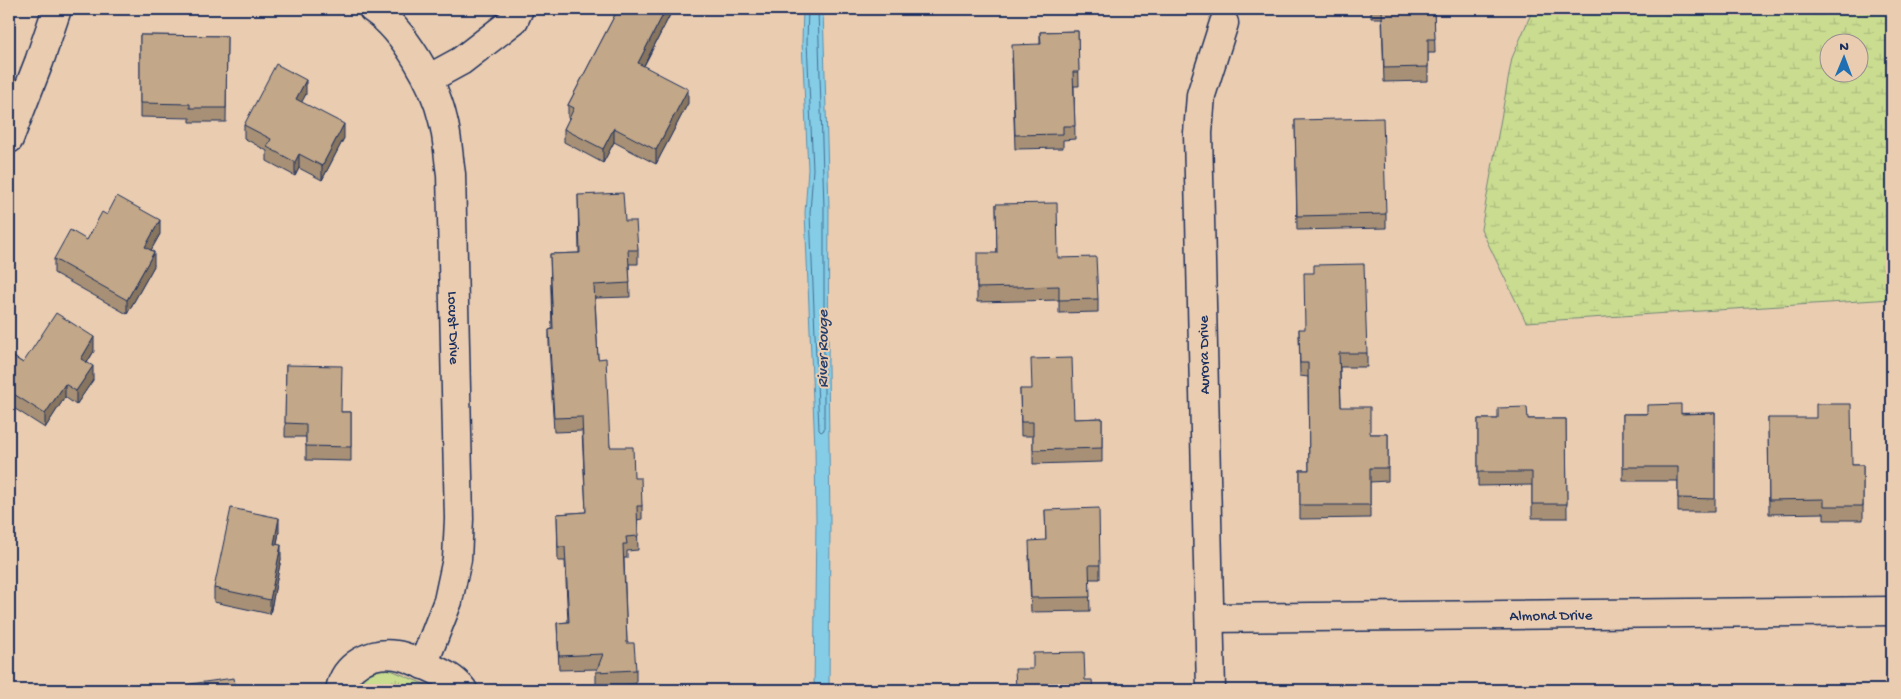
<svg xmlns="http://www.w3.org/2000/svg" width="1901" height="699" viewBox="0 0 1901 699" font-family="'Gochi Hand',sans-serif">
<defs>
<pattern id="grass-tufts" width="24" height="20" patternUnits="userSpaceOnUse" patternTransform="scale(1.25)"><rect width="24" height="20" fill="#cadc90"/><path d="M3 7l-1-3M5 7V3M7 7l1-3M15 17l-1-3M17 17v-4M19 17l1-3" fill="none" stroke="#adbd7f"/></pattern>
<pattern id="wetland-marsh" width="20" height="14" patternUnits="userSpaceOnUse" patternTransform="scale(1.25)"><rect width="20" height="14" fill="#cadc90"/><path d="M1 5h8M5 5V1M11 12h8M15 12V8" fill="none" stroke="#adbd7f"/></pattern>
</defs>
<rect width="100%" height="100%" fill="#eacdb1"/>
<filter id="ink" filterUnits="userSpaceOnUse"><feTurbulence type="fractalNoise" baseFrequency=".02" numOctaves="2"/><feDisplacementMap in="SourceGraphic" scale="10" xChannelSelector="R" yChannelSelector="G"/><feConvolveMatrix kernelMatrix="1 2 1 2 8 2 1 2 1" color-interpolation-filters="sRGB"/></filter>
<g filter="url(#ink)">
<path fill="url(#grass-tufts)" stroke="#728677" d="M383,669L391,670L438,690H357C361,678 370,671 383,669Z"/>
<path fill="url(#wetland-marsh)" stroke="#728677" fill-rule="evenodd" d="M1533,9H1892V299L1526,322L1481,229L1512,58ZM1828,42H1858V72H1828Z"/>
<polygon fill="#85cde6" stroke="#5b8eb0" points="803,9 823,9 829,208 828,366 830,521 829,690 814,690 816,521 815,448 805,213 808,169 802,42"/>
<g fill="none" stroke-linecap="round" stroke-linejoin="round">
<polyline stroke="#456e94" stroke-width="1" points="808,9 807,42 813,169 810,213 819,430 821,432 824,430 824,208 818,9"/>
<defs>
<g id="minor">
<path id="s1" d="M373,9C404,30 435,84 443,120C448,138 448,156 451,174L459,519L457,559L448,601L423,665"/>
<polyline points="428,79 461,61 514,20 519,9"/>
<polyline points="9,139 39,62 57,9"/>
<path id="s2" d="M1210,618L1892,611"/>
<path d="M340,690C345,665 371,651 396,655C406,656 416,662 425,665C440,672 453,677 463,690"/>
<polyline points="1211,690 1198,133 1201,95 1224,23"/>
</g>
</defs>
<use href="#minor" stroke="#1b2f5e" stroke-width="31"/>
<use href="#minor" stroke="#eacdb1" stroke-width="28"/>
</g>
<g fill="#a79075" stroke="#1b2f5e">
<polygon points="618,9 673,9 644,66 688,103 656,164 614,142 603,163 564,142 564,129 569,119 568,118 568,105"/>
<polygon points="1371,9 1434,9 1435,53 1428,53 1428,81 1384,82 1382,18 1371,18"/>
<polygon points="1078,31 1079,86 1074,86 1075,139 1063,140 1063,148 1015,149 1012,58 1040,44 1040,32"/>
<polygon points="140,35 227,36 226,122 190,122 190,118 140,117"/>
<polygon points="306,94 301,102 344,138 322,180 299,168 295,176 267,161 267,151 244,138 244,125"/>
<polygon points="1295,120 1386,214 1386,228 1297,230"/>
<polygon points="578,195 625,221 638,250 638,264 629,264 630,297 595,298 598,359 610,447 634,478 642,506 642,519 637,520 638,550 627,551 627,558 624,558 627,643 636,670 636,684 596,686 596,672 597,669 559,670 557,623 568,622 565,561 558,561 557,514 586,512 582,431 554,432 549,343 549,330 552,329 550,254 579,253"/>
<polygon points="996,204 1058,258 1098,299 1098,312 1059,313 1059,300 977,302 977,267 997,253"/>
<polygon points="107,215 160,234 151,250 154,266 127,314 54,273 54,259 87,240"/>
<polygon points="1299,329 1367,353 1367,367 1340,367 1341,407 1370,434 1388,434 1388,481 1370,482 1370,518 1300,519 1300,470 1309,470 1308,377 1300,376"/>
<polygon points="94,351 87,363 93,380 76,405 65,397 45,428 9,405 9,354 23,363"/>
<polygon points="286,365 341,412 351,412 351,461 306,460 306,437 285,437"/>
<polygon points="1020,389 1074,419 1102,418 1102,462 1033,464 1033,436 1021,436"/>
<polygon points="1715,413 1715,512 1678,512 1678,481 1623,481 1623,414"/>
<polygon points="1768,418 1852,465 1863,465 1863,520 1824,520 1824,513 1769,514"/>
<polygon points="1478,419 1566,419 1567,518 1532,518 1532,485 1478,486"/>
<polygon points="1045,510 1100,565 1100,579 1089,579 1090,611 1031,612 1029,555 1046,540"/>
<polygon points="279,532 277,544 281,559 270,614 214,602 214,588"/>
</g>
<g fill="#88755f" stroke="#1b2f5e">
<polygon points="666,9 673,9 638,77 638,63"/>
<polygon points="306,80 306,94 296,113 296,99"/>
<polygon points="688,89 688,103 656,164 656,150"/>
<polygon points="344,124 344,138 322,180 322,166"/>
<polygon points="614,128 614,142 603,163 603,149"/>
<polygon points="299,154 299,168 295,176 295,162"/>
<polygon points="160,220 160,234 145,261 145,247"/>
<polygon points="154,252 154,266 127,314 127,300"/>
<polygon points="94,337 94,351 81,372 81,359"/>
<polygon points="93,366 93,380 76,405 76,391"/>
<polygon points="65,384 65,397 45,428 45,414"/>
<polygon points="279,518 279,532 274,558 274,544"/>
<polygon points="281,545 281,559 270,614 270,600"/>
</g>
<g fill="#c2a788" stroke="#1b2f5e">
<polygon points="618,9 666,9 638,63 688,89 656,150 614,128 603,149 564,129 574,108 568,105"/>
<polygon points="1382,9 1434,9 1435,39 1428,39 1428,67 1384,68"/>
<polygon points="1078,31 1079,72 1073,72 1075,126 1063,126 1063,134 1015,135 1012,45 1041,44 1040,32"/>
<polygon points="140,35 227,36 226,108 190,108 190,104 140,103"/>
<polygon points="276,64 306,80 296,99 344,124 322,166 299,154 295,162 267,147 271,139 244,125"/>
<polygon points="1383,118 1386,214 1297,216 1295,120"/>
<polygon points="623,193 625,221 636,221 638,250 628,250 630,283 594,285 598,359 606,358 610,447 633,447 634,478 641,478 642,506 637,506 638,536 626,537 627,544 623,544 627,643 634,643 636,670 596,672 603,654 559,656 557,623 569,622 565,547 558,547 557,514 586,512 582,417 554,418 549,330 553,329 550,254 580,253 578,195"/>
<polygon points="117,196 160,220 145,247 154,252 127,300 54,259 70,230 87,240 102,212 107,215"/>
<polygon points="1057,203 1058,258 1096,257 1098,299 1059,300 1059,286 977,288 977,253 997,253 996,204"/>
<polygon points="1364,264 1367,353 1339,353 1341,407 1370,407 1370,434 1388,434 1388,468 1370,468 1370,505 1300,505 1300,470 1309,470 1308,363 1300,363 1299,329 1305,329 1304,273 1314,273 1314,265"/>
<polygon points="56,313 94,337 81,359 93,366 76,391 65,384 45,414 9,391 9,354 23,363"/>
<polygon points="1072,358 1074,419 1102,418 1102,448 1033,450 1033,422 1021,422 1020,389 1032,389 1031,359"/>
<polygon points="286,365 342,366 341,412 351,412 351,447 306,446 306,424 285,423"/>
<polygon points="1681,404 1681,414 1715,413 1715,499 1678,498 1678,467 1623,467 1623,414 1647,414 1647,405"/>
<polygon points="1816,404 1851,404 1852,465 1863,465 1863,506 1824,506 1824,499 1769,500 1768,418 1816,418"/>
<polygon points="1527,407 1528,419 1566,419 1567,504 1532,504 1532,472 1478,472 1478,419 1498,419 1498,408"/>
<polygon points="231,508 279,518 274,544 281,545 270,600 214,588"/>
<polygon points="1099,508 1100,565 1089,565 1090,597 1031,598 1029,541 1046,540 1045,510"/>
<polygon points="1084,652 1085,680 1092,680 1093,690 1016,690 1015,669 1033,669 1033,653"/>
<polygon points="234,678 236,690 190,690 190,684"/>
</g>
</g>
<g text-anchor="middle" stroke-width="4" stroke-linejoin="round" paint-order="stroke">
<g font-size="15" fill="#1b2f5e" stroke="#eacdb1">
<text dy="5" stroke="none"><textPath href="#s1" startOffset="342">Locust Drive</textPath></text>
<text transform="translate(1203 355) rotate(-91)" y="5">Aurora Drive</text>
<text dy="5" stroke="none"><textPath href="#s2" startOffset="341">Almond Drive</textPath></text>
</g>
<g font-size="16" font-style="italic" fill="#263f6c" stroke="#eacdb1">
<text transform="translate(821 349) rotate(-90)" y="6">River Rouge</text>
</g>
</g>
<rect width="1901" height="699" fill="none" stroke="#eacdb1" stroke-width="30"/>
<rect x="15" y="15" width="1871" height="669" fill="none" stroke="#1b2f5e" stroke-width="2" filter="url(#ink)"/>
<g transform="translate(1844 58) rotate(1)"><circle r="24" fill="#eacdb1" stroke="#978e90"/>
<path d="M0-4L9 19L0 12L-9 19Z" fill="#1f6fb2"/>
<text y="-8" font-size="14" font-weight="bold" text-anchor="middle" fill="#1b2f5e">N</text>
</g>
</svg>
